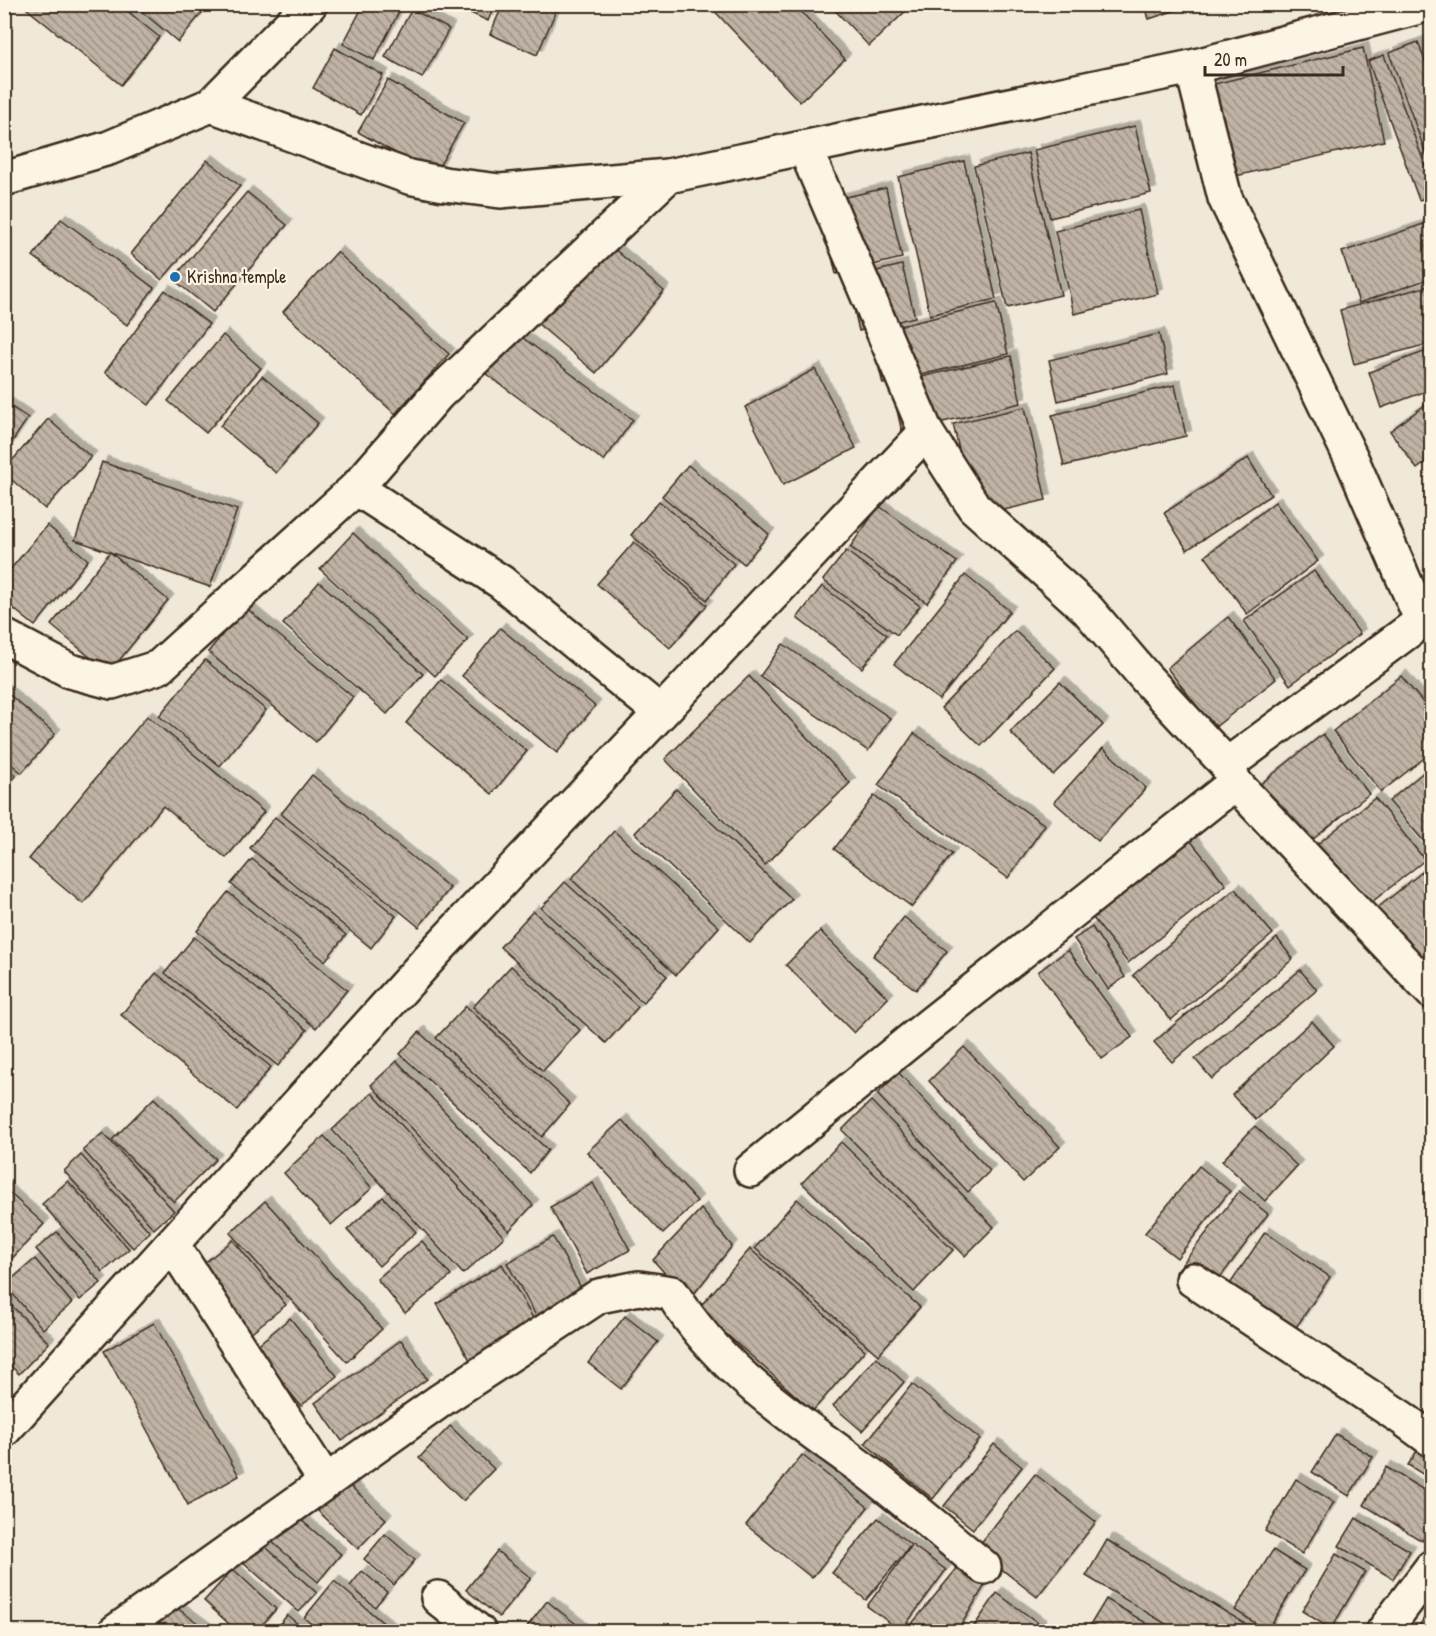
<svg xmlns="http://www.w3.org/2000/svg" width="1436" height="1636" viewBox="0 0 1436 1636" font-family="'Patrick Hand',sans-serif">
<defs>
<pattern id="building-back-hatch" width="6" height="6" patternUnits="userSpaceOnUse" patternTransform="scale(1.5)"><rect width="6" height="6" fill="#beb3a4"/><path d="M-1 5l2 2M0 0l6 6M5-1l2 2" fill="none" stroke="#9c9285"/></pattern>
<filter id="shadow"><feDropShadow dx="5.5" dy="-5.5" stdDeviation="0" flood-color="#0004"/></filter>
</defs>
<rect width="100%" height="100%" fill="#f0e9d9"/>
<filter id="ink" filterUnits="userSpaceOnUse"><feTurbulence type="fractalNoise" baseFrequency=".0167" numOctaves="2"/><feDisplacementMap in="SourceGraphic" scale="12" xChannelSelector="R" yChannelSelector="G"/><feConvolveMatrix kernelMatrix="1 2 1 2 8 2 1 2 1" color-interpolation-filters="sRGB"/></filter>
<g filter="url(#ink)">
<g fill="url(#building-back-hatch)" stroke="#3b2a1e" stroke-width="1.5" filter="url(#shadow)">
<polygon points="21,4 119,4 159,37 121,85"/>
<polygon points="133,4 209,4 178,42"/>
<polygon points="364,4 403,4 374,60 343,44"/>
<polygon points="451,4 495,4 488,21"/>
<polygon points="503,4 559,4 537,55 490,34"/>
<polygon points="708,4 794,4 845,59 800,102"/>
<polygon points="829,4 913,4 869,46"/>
<polygon points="1144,4 1195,4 1149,19"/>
<polygon points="412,9 449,29 422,78 385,57"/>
<polygon points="1418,42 1432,80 1432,170 1389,53"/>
<polygon points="335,48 383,75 361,115 313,88"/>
<polygon points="1363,48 1384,141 1227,178 1206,86"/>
<polygon points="1384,55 1432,184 1432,196 1419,200 1368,61"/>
<polygon points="388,80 464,123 434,175 358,132"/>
<polygon points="1135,126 1151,193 1050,218 1034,150"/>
<polygon points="1028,153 1061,295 1007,308 974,166"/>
<polygon points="207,160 240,186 162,280 131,254"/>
<polygon points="964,161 996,299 930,315 898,177"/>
<polygon points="886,188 902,258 836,274 819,203"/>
<polygon points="247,192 287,225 213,312 173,279"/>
<polygon points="1139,210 1158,294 1074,314 1055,231"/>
<polygon points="61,219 154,288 127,325 33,256"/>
<polygon points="1432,221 1432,278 1359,303 1342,252"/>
<polygon points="606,242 664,291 596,373 538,324"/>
<polygon points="337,252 449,354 395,414 283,312"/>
<polygon points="902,265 915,317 859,331 847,278"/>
<polygon points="1432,285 1432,343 1354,364 1340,310"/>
<polygon points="165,290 209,324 149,405 105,372"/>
<polygon points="996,303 1008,354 883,384 870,333"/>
<polygon points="515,332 633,420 604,461 485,373"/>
<polygon points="1159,334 1168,374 1058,401 1049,360"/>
<polygon points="223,335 261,368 206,433 168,401"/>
<polygon points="1432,349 1432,389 1381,408 1369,372"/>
<polygon points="1011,356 1021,403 902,432 891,384"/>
<polygon points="815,369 856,448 783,485 745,407"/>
<polygon points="262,376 318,423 276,473 220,426"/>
<polygon points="1175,385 1186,436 1064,466 1052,415"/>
<polygon points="1432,400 1432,458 1417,469 1390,431"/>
<polygon points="4,402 28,418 4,454"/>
<polygon points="1025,407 1046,500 975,517 953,424"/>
<polygon points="48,419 91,457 45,509 4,473 4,470"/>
<polygon points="1248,458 1271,495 1187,550 1164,513"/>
<polygon points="102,462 237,510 210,587 75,540"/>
<polygon points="688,465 769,534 744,564 662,496"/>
<polygon points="659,501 734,564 707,600 631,535"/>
<polygon points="1275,502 1318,561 1247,614 1205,556"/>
<polygon points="879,506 957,562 927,603 850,547"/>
<polygon points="47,525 88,560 35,626 4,601 4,577"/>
<polygon points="353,533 468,640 435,676 320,569"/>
<polygon points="634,542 707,605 670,648 597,584"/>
<polygon points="846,551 920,606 897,635 823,580"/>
<polygon points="110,552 168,600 109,673 51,625"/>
<polygon points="1314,571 1360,634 1290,685 1244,621"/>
<polygon points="965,575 1010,611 939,700 894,664"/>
<polygon points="319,582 423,674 387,714 283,624"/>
<polygon points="822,586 887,635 862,668 797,618"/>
<polygon points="245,607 353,697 316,742 208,652"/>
<polygon points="1228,617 1276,679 1214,728 1167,668"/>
<polygon points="500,628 595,706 557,753 462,676"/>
<polygon points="1015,631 1055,668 981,746 941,708"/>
<polygon points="783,644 890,718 868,751 760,676"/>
<polygon points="205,660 266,710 220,766 159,716"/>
<polygon points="749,676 850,783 765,865 665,759"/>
<polygon points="1401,676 1432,713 1432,752 1381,792 1333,731"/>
<polygon points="441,680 527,751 492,794 406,723"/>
<polygon points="1060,682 1103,725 1053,775 1010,732"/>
<polygon points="4,690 55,734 22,773 4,758"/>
<polygon points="147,716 264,812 226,858 163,806 83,904 29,859"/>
<polygon points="914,733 1045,825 1008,878 878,785"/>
<polygon points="1323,734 1369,794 1295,854 1248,794"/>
<polygon points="1103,748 1146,788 1098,841 1054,802"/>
<polygon points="1432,765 1432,851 1389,801"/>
<polygon points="4,766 16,776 4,789"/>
<polygon points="312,775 450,888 419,927 281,814"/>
<polygon points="676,789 792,899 750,943 635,833"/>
<polygon points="874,796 952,854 912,907 834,849"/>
<polygon points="1375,798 1425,860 1348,921 1299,859"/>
<polygon points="275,817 396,916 371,948 250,848"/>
<polygon points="614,831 719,927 676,975 571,879"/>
<polygon points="1186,835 1226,885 1128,963 1090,914"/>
<polygon points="252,859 346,935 325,961 231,884"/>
<polygon points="1427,868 1432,874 1432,955 1398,983 1354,927"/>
<polygon points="565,882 667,976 643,1003 541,908"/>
<polygon points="1235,889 1273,934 1171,1020 1133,975"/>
<polygon points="228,892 347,990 316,1028 197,931"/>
<polygon points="533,911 638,1007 606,1043 500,947"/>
<polygon points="904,917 947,951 916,990 873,956"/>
<polygon points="1092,927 1125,977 1108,989 1074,939"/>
<polygon points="820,931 888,998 854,1033 786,965"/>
<polygon points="194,937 307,1030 278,1066 165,973"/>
<polygon points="1277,938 1293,959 1172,1062 1154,1042"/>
<polygon points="1068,950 1132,1037 1102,1059 1038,972"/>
<polygon points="511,966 580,1030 543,1071 473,1007"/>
<polygon points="1300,970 1317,990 1212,1079 1195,1059"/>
<polygon points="156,973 271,1067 237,1110 121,1015"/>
<polygon points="466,1006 570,1104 542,1137 436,1038"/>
<polygon points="1312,1021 1334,1046 1256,1120 1232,1095"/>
<polygon points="419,1032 548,1150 530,1173 400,1054"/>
<polygon points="964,1047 1060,1147 1023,1182 929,1081"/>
<polygon points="397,1061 533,1205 509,1231 371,1085"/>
<polygon points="899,1073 990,1171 968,1192 877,1094"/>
<polygon points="372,1093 504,1237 463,1274 332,1130"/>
<polygon points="154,1098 216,1159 174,1202 112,1140"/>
<polygon points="871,1101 994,1227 965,1256 842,1130"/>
<polygon points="622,1120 697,1201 663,1234 587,1152"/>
<polygon points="1255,1126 1297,1166 1265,1201 1222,1161"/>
<polygon points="103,1133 174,1211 154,1229 83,1150"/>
<polygon points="324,1136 372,1188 331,1225 284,1173"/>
<polygon points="841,1142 953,1250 914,1292 802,1183"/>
<polygon points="81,1155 150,1232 133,1248 64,1171"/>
<polygon points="1199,1166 1230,1191 1177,1258 1145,1233"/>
<polygon points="68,1181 129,1249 103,1272 42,1204"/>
<polygon points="593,1183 630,1250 587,1274 550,1207"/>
<polygon points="4,1188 44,1224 4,1267"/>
<polygon points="1239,1191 1268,1214 1207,1295 1176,1272"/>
<polygon points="383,1197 416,1232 379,1266 347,1230"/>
<polygon points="797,1199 920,1307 878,1355 755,1248"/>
<polygon points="265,1201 382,1329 347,1362 230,1233"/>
<polygon points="701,1209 732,1246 689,1300 653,1260"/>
<polygon points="57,1232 101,1283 80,1300 36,1249"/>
<polygon points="1265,1232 1330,1277 1295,1329 1230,1284"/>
<polygon points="553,1237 585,1295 539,1321 507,1263"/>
<polygon points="233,1240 286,1305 249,1334 197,1269"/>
<polygon points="422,1241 451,1276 405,1313 377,1279"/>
<polygon points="750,1249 865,1350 813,1411 698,1309"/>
<polygon points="35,1259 72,1303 43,1329 5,1285"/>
<polygon points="502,1264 534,1320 470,1360 437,1304"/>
<polygon points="4,1298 49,1343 19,1374 4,1359"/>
<polygon points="625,1316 658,1342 621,1389 588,1363"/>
<polygon points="290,1318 337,1376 301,1406 254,1348"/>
<polygon points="154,1323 239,1476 188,1505 104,1351"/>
<polygon points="401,1340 427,1379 342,1441 315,1403"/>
<polygon points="876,1357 904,1382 862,1431 833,1406"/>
<polygon points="912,1384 980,1439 933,1499 865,1444"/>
<polygon points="450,1426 494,1469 463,1501 419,1458"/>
<polygon points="1432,1427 1432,1480 1408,1465"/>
<polygon points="1336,1434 1373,1457 1349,1496 1312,1472"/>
<polygon points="994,1444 1022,1467 973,1529 944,1506"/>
<polygon points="802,1455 868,1507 812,1578 746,1525"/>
<polygon points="1386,1467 1432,1495 1432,1525 1422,1541 1364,1505"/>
<polygon points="1035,1474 1096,1522 1037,1597 976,1549"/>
<polygon points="1296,1479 1334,1502 1302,1554 1265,1531"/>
<polygon points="345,1481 386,1519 358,1549 318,1511"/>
<polygon points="294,1514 341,1554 318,1582 271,1541"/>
<polygon points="878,1518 911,1545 866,1600 832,1573"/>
<polygon points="1356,1518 1410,1551 1393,1579 1339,1546"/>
<polygon points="385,1534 415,1560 394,1585 364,1559"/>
<polygon points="1107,1540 1259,1632 1179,1632 1086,1576"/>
<polygon points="259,1541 317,1593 299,1612 242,1561"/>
<polygon points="912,1545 946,1570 901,1631 867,1606"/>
<polygon points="1273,1550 1305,1570 1267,1631 1235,1610"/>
<polygon points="497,1551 531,1578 499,1617 466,1590"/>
<polygon points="1336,1554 1365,1572 1331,1629 1302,1611"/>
<polygon points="959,1566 985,1585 957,1632 905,1632"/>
<polygon points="233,1569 276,1609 256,1632 238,1632 204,1601"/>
<polygon points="362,1571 387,1592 375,1607 350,1586"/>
<polygon points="334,1581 394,1632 321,1632 304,1618"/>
<polygon points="997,1593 1041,1625 1037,1632 970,1632"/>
<polygon points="1106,1599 1161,1632 1086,1632"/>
<polygon points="547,1601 586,1632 523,1632"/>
<polygon points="173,1605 210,1632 155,1629"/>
<polygon points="1432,1606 1432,1632 1415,1632"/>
<polygon points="287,1615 307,1632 274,1632"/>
</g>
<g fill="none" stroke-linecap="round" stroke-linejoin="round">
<defs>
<g id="street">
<polyline points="1192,67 1225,198 1352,460 1422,621 1432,616"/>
<polyline points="211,105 409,177 444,184 500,191 668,176"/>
<polyline points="805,148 926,432 974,507 1088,610 1146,678 1227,765 1422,621"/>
<polyline points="4,179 109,148 211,105 310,4"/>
<polyline points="356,488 501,582 660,712"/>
<polyline points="4,636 70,671 112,682 159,667 356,488 438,394 668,176 1192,67 1430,4"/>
<polyline points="1235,783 1432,992"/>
<polyline points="751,1170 928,1026 1235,783 1227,765"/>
<polyline points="172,1244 326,1482"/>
<polyline points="1193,1280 1402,1418 1432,1440"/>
<polyline points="4,1430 435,952 926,432"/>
<polyline points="438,1598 479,1632"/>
<path d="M115,1632L441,1400L599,1296L639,1288L672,1293C723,1375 795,1418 870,1474C909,1504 946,1536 984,1567"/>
<polyline points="1383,1632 1432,1567"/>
</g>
</defs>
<use href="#street" stroke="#3b2a1e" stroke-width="38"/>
<use href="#street" stroke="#fcf5e5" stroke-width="33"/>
</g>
</g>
<circle fill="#1f6fb2" stroke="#fcf5e5" stroke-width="2" cx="175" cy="277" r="6"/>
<g text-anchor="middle" stroke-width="4.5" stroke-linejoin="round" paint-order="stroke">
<g font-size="18" fill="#3b2a1e" stroke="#fcf5e5" text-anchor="start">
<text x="187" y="283">Krishna temple</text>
</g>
</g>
<rect width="1436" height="1636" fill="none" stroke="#fcf5e5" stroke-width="24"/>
<rect x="12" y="12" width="1412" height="1612" fill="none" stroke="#3b2a1e" stroke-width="2" filter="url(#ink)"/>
<path d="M1205 66v9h138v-9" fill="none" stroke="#3b2a1e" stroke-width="3"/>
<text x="1214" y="66" font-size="18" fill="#3b2a1e" stroke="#fcf5e5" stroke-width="4.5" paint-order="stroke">20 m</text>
</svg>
